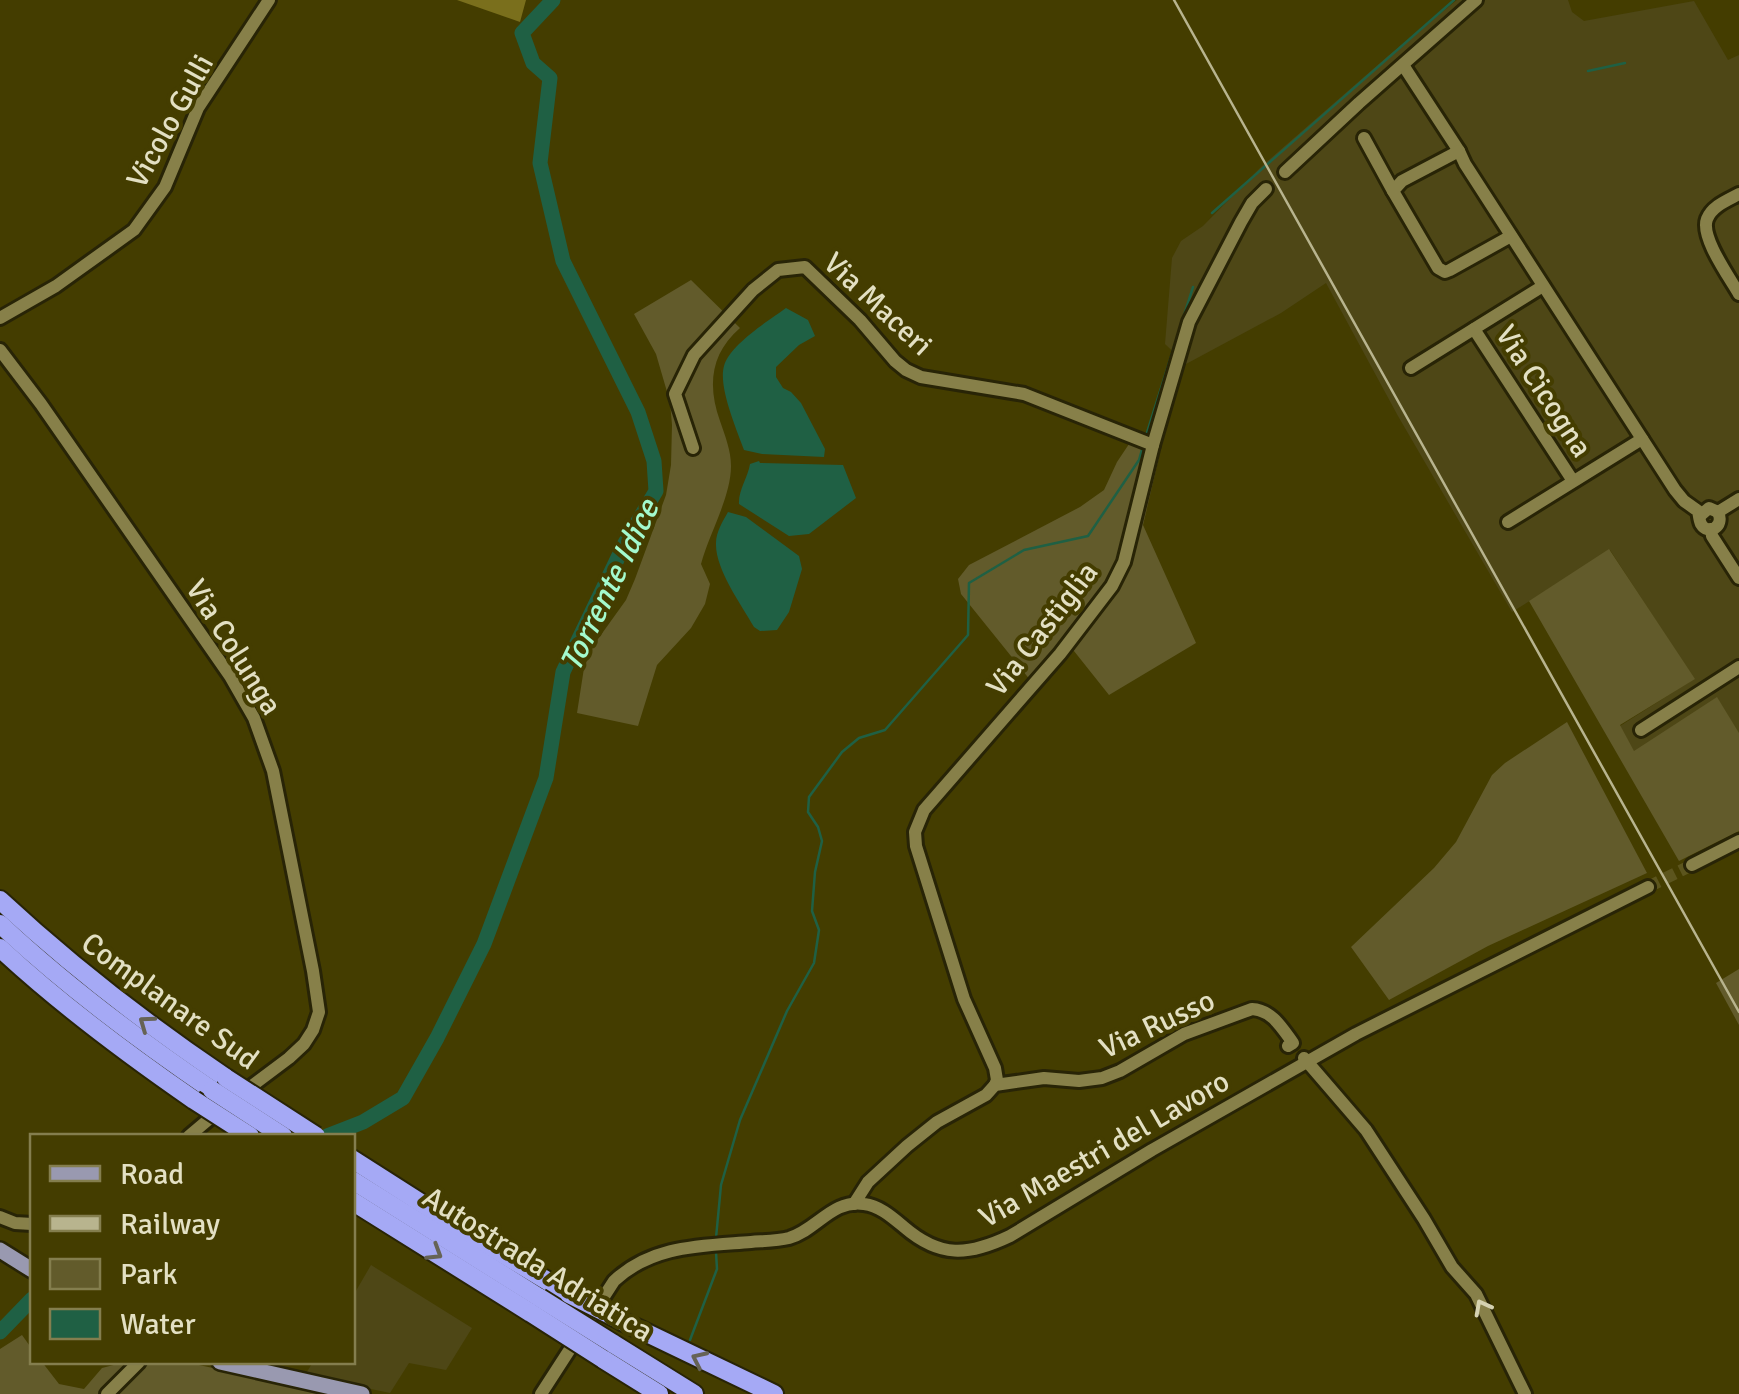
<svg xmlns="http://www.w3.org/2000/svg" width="1739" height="1394" viewBox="0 0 1739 1394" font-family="Signika,sans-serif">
<rect width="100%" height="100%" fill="#443d00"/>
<g fill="#4e4716">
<polygon points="1457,0 1568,0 1572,12 1584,21 1694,1 1728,60 1739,55 1739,734 1717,698 1634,752 1620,726 1694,679 1610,550 1512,612 1398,416 1326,283 1281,313 1186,364 1165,344 1172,258 1181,241 1203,226 1262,166 1388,56"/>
<polygon points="371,1265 472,1328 446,1370 409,1363 390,1393 305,1375 313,1362 352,1362 353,1296"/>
</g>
<g fill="#625b2b">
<path d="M691,280L740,328C711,353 707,385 720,421C725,436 731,450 731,466C731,497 709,534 701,564L710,584L705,604L691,628L657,665L638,726L577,713L584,668L593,646L626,600L635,579L666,495L671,465L672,425L670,402L656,354L634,314Z"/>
<polygon points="1133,438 1150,443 1159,457 1143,525 1196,643 1109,695 1070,646 1035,686 961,594 958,579 969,565 1080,507 1104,490 1117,462"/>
<polygon points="1609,549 1695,679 1620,725 1634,751 1717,697 1739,733 1739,831 1679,861 1529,601"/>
<polygon points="1567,722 1647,873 1488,946 1389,1000 1351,947 1434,868 1456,842 1492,775 1505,763"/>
<polygon points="1739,969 1739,1025 1716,983"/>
<polygon points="22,1335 32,1349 32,1362 42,1362 59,1384 84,1389 102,1368 125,1362 116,1378 102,1394 0,1394 0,1349"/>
<polygon points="145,1362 185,1362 335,1394 116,1394"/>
</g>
<polygon fill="#7a6f1c" points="457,0 526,0 520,22"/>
<g fill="#1f6044">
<path d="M786,308L808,320L815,336L799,345L776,367V377L783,388L791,392L801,403L825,449L824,457L762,454L744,450C737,430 718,387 724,366C730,345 768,321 786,308Z"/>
<path d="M759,461L760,463L843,465L856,498L809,534L789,536L739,504C738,491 748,477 750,464Z"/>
<path d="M728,512L746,517L799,556L802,569L789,612L777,630L760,631L754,627C741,604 715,569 716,543C716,532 723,521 728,512Z"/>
</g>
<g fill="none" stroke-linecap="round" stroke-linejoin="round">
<g stroke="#1f6044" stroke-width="2.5">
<polyline points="1588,71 1625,63"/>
<polyline points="1212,213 1454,0"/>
<polyline points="1145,439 1193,287"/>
<polyline points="716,1238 721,1185 740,1120 787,1011 814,963 819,930 812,911 815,872 822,841 818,827 808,812 809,797 842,752 859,738 885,730 968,635 969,583 1024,550 1088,536 1139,460 1143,446"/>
<polyline points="690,1340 717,1269 716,1252"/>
</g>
<g stroke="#1f6044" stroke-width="15">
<polyline points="327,1136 363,1122 403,1098 437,1038 484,944 546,778 563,672 625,543 656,491 654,461 638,412 563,261 540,163 550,78 533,63 522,33 553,0"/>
<polyline points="0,1332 32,1299"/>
</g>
<polyline stroke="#5c551d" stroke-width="12" stroke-dasharray="12 6" stroke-linecap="butt" points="1648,887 1692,865"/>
<defs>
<g id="minor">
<path d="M1403,65L1459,151L1465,164L1675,490L1684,501L1698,511C1699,515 1699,520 1701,524C1708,536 1725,527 1718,512"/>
<polyline points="1364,138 1393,191"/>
<polyline points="1459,151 1402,181 1393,191 1438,268 1445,272 1450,270 1511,236"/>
<polyline points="1285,172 1359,103 1476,0"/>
<path d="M1739,194C1728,200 1712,206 1707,219C1700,237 1730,278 1739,294"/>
<polyline points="0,318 56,286 134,230 165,187 198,108 269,0"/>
<polyline points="1474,329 1573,481"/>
<polyline points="0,350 41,404 230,676 254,718 273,771 313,971 319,1012 313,1030 304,1044 289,1058 241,1094"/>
<polyline points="1411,368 1543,286"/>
<polyline points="693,448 675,394 694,355 753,290 778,270 805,267 860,320 895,361 906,370 921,377 1024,394 1153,445"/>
<polyline points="1701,515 1709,508 1718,512 1739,499"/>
<polyline points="1508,522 1642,439"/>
<polyline points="1711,529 1712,536 1739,578"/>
<polyline points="1641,730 1739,667"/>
<polyline points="1692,865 1739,841"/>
<polyline points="1304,1058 1366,1130 1424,1219 1452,1267 1476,1294 1525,1394"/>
<polyline points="995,1085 997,1080 995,1068 964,999 916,846 915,832 924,810 1060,654 1112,586 1124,562 1153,445 1189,322 1241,222 1252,203 1266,189"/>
<polyline points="189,1136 221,1109"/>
<path d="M854,1204L868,1182L907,1146L937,1122L986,1095L995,1085L1044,1078L1079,1081L1102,1078L1120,1071L1184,1034L1252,1009C1272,1010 1282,1028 1293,1043L1288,1046"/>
<polyline points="0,1217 15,1223 32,1224"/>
<polyline points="107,1394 139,1362"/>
<path d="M541,1394L614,1281C652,1245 701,1246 751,1242C763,1241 777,1241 789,1238C817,1230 832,1199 864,1204C880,1206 892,1217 904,1227C940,1258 968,1256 1010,1236L1152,1150L1356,1034L1648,887"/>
</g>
<g id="major">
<polyline points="0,1250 32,1270"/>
<polyline points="220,1362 362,1394"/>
</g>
<g id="highway">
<path d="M0,900C71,966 146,1024 226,1078"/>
<path d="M0,924C66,986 137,1039 212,1090"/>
<path d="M0,948C60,1004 126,1053 194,1100"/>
<polyline points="352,1159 468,1233 569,1294"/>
<polyline points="352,1180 540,1298"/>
<polyline points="352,1201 531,1313"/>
<polyline points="624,1322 774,1394"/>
<polyline points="612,1343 694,1394"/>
<polyline points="603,1359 659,1394"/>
</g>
</defs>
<use href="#minor" stroke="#282406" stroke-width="18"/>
<use href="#major" stroke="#282406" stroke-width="20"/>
<use href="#highway" stroke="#282406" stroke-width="22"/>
<use href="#minor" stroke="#878049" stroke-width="12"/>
<use href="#major" stroke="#9999b0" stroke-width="15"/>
<use href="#highway" stroke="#a5a9f5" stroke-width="18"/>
<polyline stroke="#b8b48e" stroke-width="2.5" points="1174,0 1739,1012"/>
<defs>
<g id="highway-bridge">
<polyline points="226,1078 316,1136"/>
<polyline points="212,1090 283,1136"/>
<polyline points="194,1100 250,1136"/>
<polyline points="569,1294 624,1322"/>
<polyline points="540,1298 612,1343"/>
<polyline points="531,1313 603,1359"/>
</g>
</defs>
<use href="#highway-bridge" stroke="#282406" stroke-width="22" stroke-linecap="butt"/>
<use href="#highway-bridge" stroke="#a5a9f5" stroke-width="18"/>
</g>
<defs><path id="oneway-chevron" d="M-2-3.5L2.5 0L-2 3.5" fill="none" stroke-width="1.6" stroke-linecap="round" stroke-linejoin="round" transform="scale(2.5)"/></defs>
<g stroke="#666356">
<use href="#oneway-chevron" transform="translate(146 1023) rotate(-144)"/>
<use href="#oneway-chevron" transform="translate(435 1253) rotate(32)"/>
<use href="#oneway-chevron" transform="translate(699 1359) rotate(-155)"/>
</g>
<use stroke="#d5d2b1" href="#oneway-chevron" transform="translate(1482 1307) rotate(-118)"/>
<g text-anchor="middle" stroke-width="8" stroke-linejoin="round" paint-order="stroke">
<g font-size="30" fill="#e3e0c3" stroke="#443d00">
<text transform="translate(170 121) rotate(-61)" y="10">Vicolo Gulli</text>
<text transform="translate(878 304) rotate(43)" y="10">Via Maceri</text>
<text transform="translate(1544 391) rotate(57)" y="10">Via Cicogna</text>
<text transform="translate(1042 629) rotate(-52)" y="10">Via Castiglia</text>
<text transform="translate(234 647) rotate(58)" y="10">Via Colunga</text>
<text transform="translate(170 1001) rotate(36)" y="10">Complanare Sud</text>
<text transform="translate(1157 1024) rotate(-25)" y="10">Via Russo</text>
<text transform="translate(1104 1149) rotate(-30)" y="10">Via Maestri del Lavoro</text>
<text transform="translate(538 1264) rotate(32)" y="10">Autostrada Adriatica</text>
</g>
<g font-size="32" font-style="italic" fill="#a3face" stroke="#443d00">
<text transform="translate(609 585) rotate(-64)" y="11">Torrente Idice</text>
</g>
</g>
<rect x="30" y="1134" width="325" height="230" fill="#443d00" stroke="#847e4e" stroke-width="2.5"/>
<rect x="50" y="1166" width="50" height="15" fill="#9999b0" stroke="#847e4e" stroke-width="2.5"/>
<text x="120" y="1184" font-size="30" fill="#e3e0c3">Road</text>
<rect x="50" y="1216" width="50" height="15" fill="#b8b48e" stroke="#847e4e" stroke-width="2.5"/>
<text x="120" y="1234" font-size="30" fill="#e3e0c3">Railway</text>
<rect x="50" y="1259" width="50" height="30" fill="#625b2b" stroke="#847e4e" stroke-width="2.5"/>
<text x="120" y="1284" font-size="30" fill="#e3e0c3">Park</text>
<rect x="50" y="1309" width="50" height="30" fill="#1f6044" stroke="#847e4e" stroke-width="2.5"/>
<text x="120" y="1334" font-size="30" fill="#e3e0c3">Water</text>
</svg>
